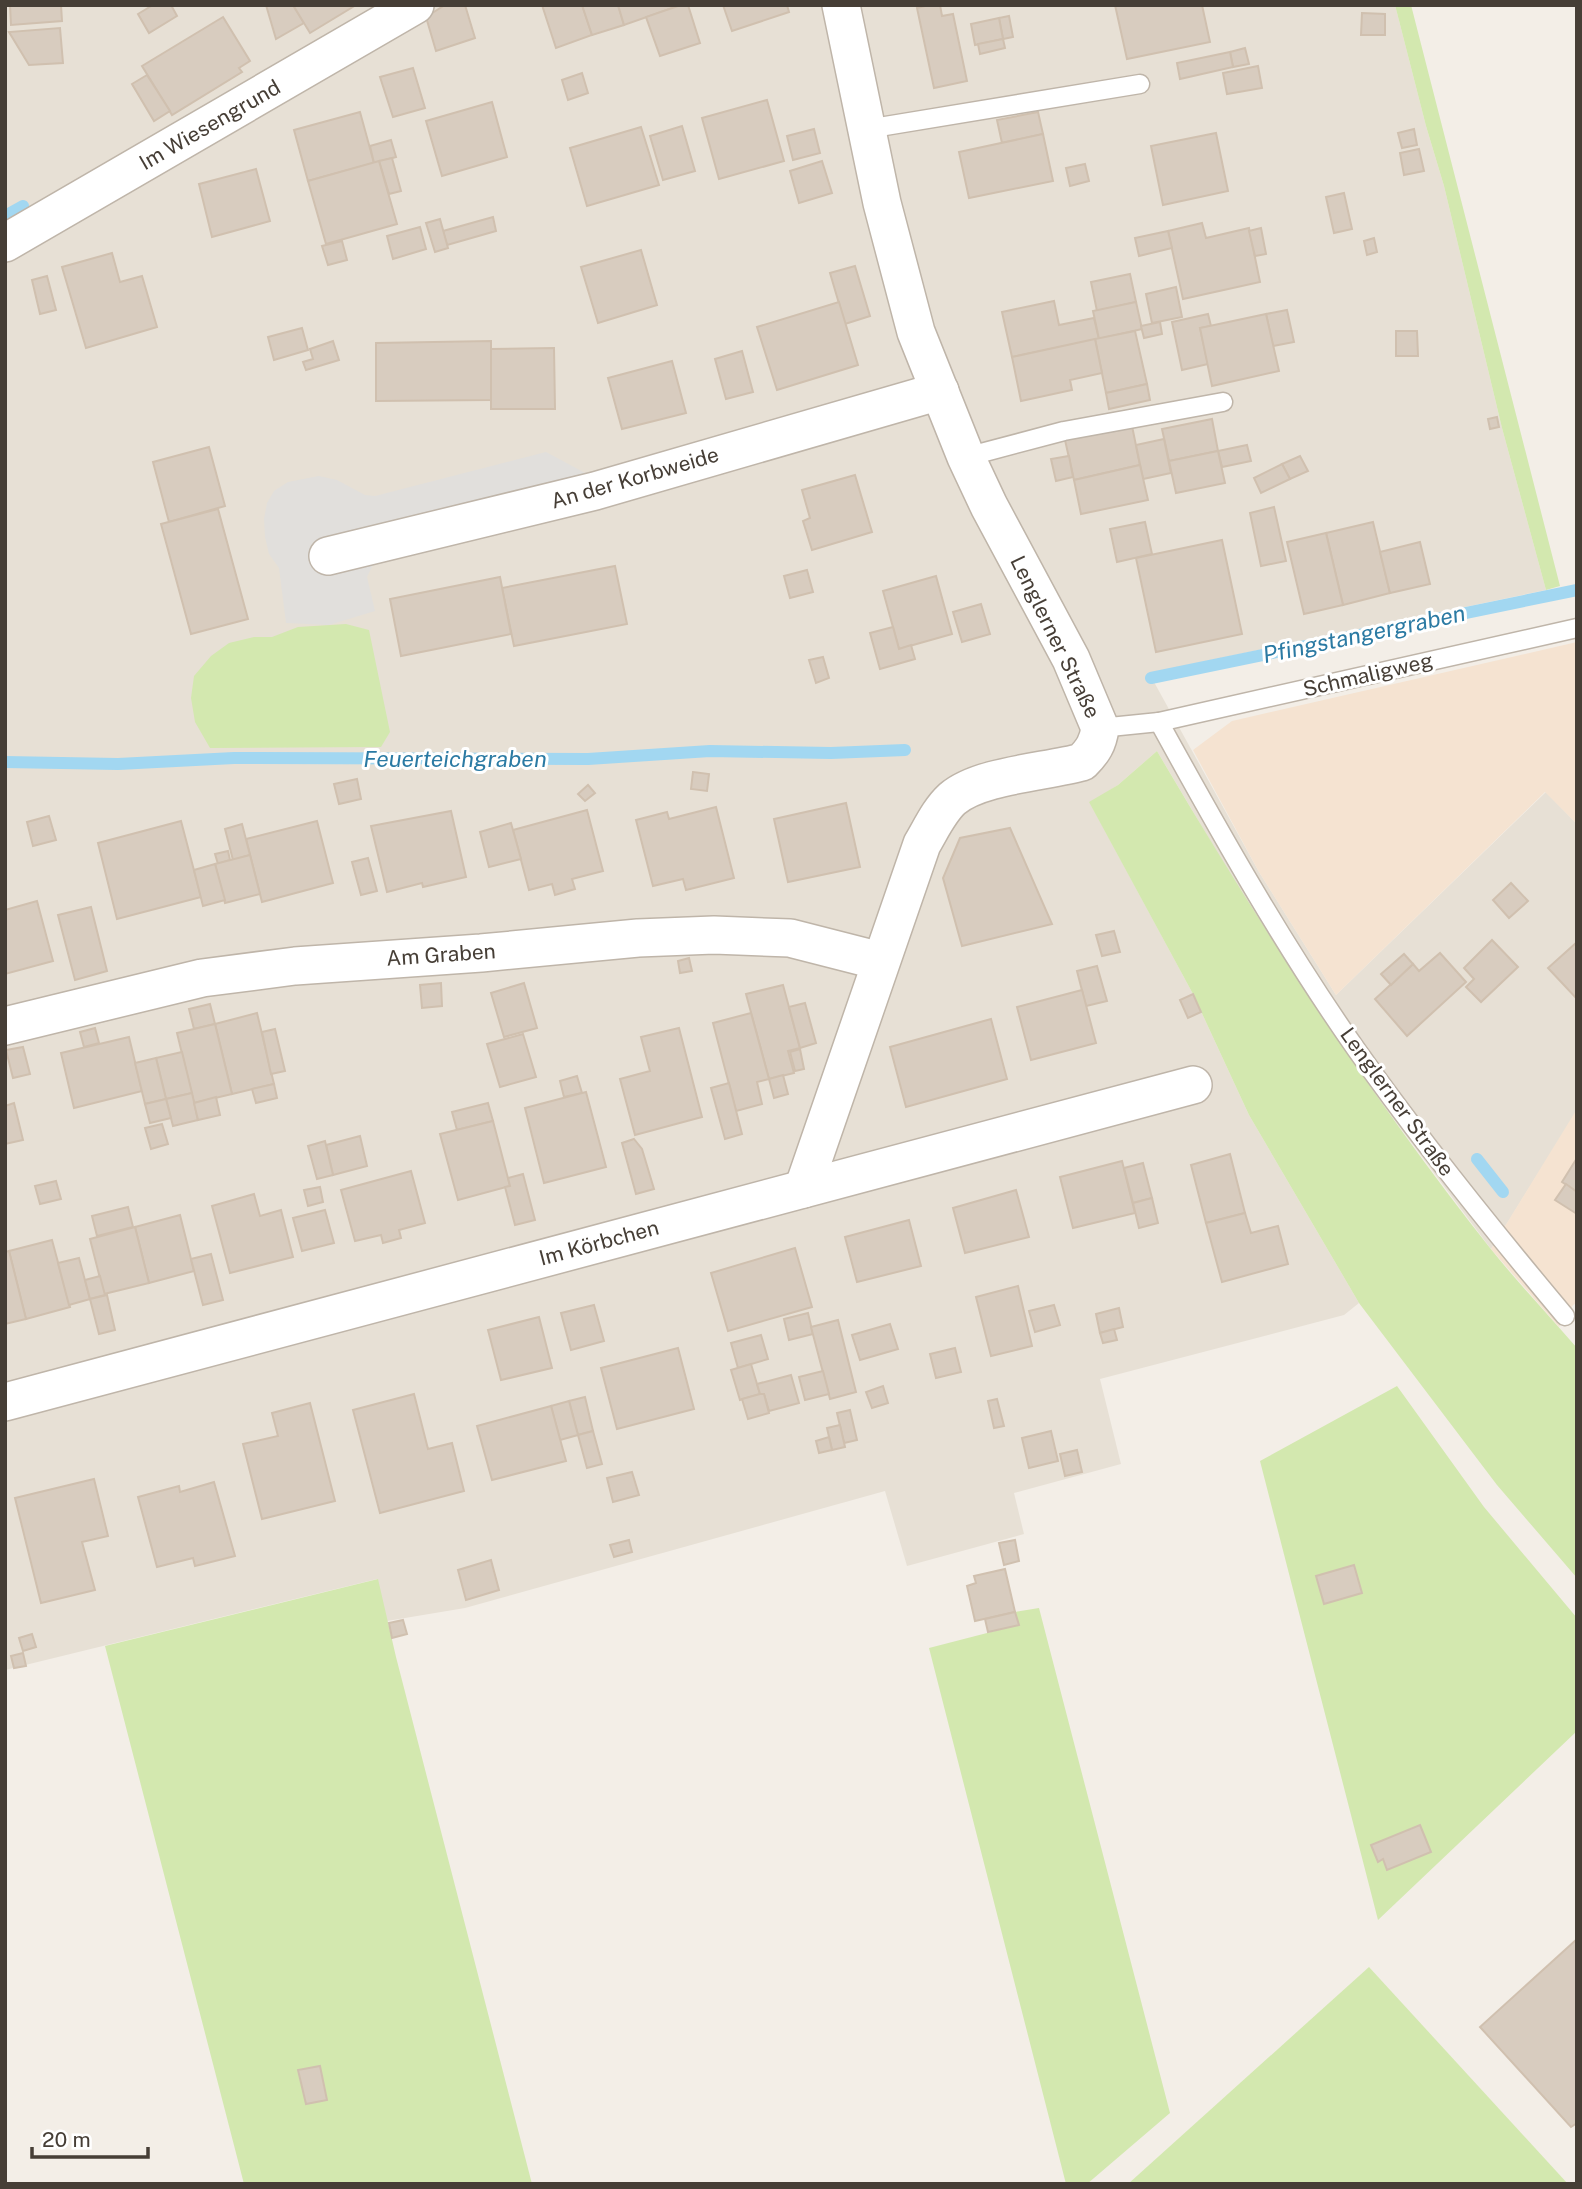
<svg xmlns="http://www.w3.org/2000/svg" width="1582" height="2189" viewBox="0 0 1582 2189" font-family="'Public Sans',sans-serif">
<rect width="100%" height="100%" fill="#f3eee7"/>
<polygon fill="#e7e0d5" points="5,5 1395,5 1426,126 1444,186 1502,428 1546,590 1149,673 1259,872 1336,995 1546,792 1577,824 1577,1111 1491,1249 1377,1097 1308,998 1233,879 1157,751 1118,785 1090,803 1193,994 1249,1115 1359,1303 1344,1315 1100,1379 1121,1464 1014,1493 1024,1534 907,1566 885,1491 465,1608 387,1621 377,1579 5,1670"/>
<g fill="#f5e3d1">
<polygon points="1577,642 1577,824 1545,792 1336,995 1259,872 1193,750 1232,721"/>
<polygon points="1577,1109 1577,1303 1573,1305 1559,1327 1491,1249"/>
</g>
<g fill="#d3e8af">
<polygon points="1395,5 1411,5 1560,586 1546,590 1502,428 1444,186 1426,126"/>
<polygon points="346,624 369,630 390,732 381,747 210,748 195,722 191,698 194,676 211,656 229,643 254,637 272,637 298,627"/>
<path d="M1157,751C1258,923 1366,1091 1490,1248C1517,1282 1548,1314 1577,1348V1578L1497,1485L1359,1303L1249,1115L1193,994L1089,802L1118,785Z"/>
<polygon points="1397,1386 1484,1507 1577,1618 1577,1731 1378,1920 1260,1461"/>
<polygon points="378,1579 396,1657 532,2184 244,2184 105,1646"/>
<polygon points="1039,1608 1170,2113 1087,2184 1066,2184 929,1648 1018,1625 1015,1612"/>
<polygon points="1369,1967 1568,2184 1128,2184"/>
</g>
<polygon fill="#e1dfdc" points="546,452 587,474 394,521 367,577 375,611 329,625 286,623 279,568 269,554 265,537 264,519 267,503 274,491 288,482 319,476 337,480 365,495 375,496"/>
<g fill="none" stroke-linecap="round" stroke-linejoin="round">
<g stroke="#a2d7f1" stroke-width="12">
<polyline points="5,216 23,206"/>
<polyline points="1151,678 1577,590"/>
<polyline points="5,762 118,764 234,758 588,759 710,751 831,753 905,750"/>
<polyline points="1477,1159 1503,1192"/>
</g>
</g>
<g fill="#d8ccbf" stroke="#d0c0af" stroke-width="2">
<polygon points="10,5 61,5 62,21 11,25"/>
<polygon points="153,5 171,5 177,16 149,33 138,14"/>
<polygon points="266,5 293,5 304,23 276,39"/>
<polygon points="293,5 356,5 310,33"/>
<polygon points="445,5 465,5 475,38 436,51 426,17"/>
<polygon points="542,5 582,5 592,35 556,48"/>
<polygon points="582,5 618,5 624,25 592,35"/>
<polygon points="618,5 681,5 624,25"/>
<polygon points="681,5 688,5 700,43 660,56 646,17"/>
<polygon points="723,5 787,5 789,12 732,31"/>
<polygon points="929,5 940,5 942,16 953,14 967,81 934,88 917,8"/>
<polygon points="1115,5 1202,5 1210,42 1127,59"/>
<polygon points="1362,13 1385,14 1385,35 1361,35"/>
<polygon points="1009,16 1013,37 1003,39 999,18"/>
<polygon points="223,17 250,61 239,68 242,72 172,115 142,66"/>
<polygon points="999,18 1003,39 975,45 971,24"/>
<polygon points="60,28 63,63 29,65 9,32"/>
<polygon points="1003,39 1005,48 980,54 978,44"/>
<polygon points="1245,48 1249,64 1233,67 1230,52"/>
<polygon points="1230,52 1233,67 1180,79 1177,63"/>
<polygon points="1258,66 1262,88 1227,94 1223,73"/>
<polygon points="413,68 425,108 393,117 380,77"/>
<polygon points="582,73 588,93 568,100 562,80"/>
<polygon points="147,75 170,111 154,121 132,84"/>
<polygon points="767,100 784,161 719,179 702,118"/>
<polygon points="492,102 507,157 442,176 426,121"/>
<polygon points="360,112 374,163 308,181 294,130"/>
<polygon points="1038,112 1043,134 1002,143 997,120"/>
<polygon points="682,126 695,171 663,180 650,136"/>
<polygon points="641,127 659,185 587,206 570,148"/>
<polygon points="814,129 820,153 793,160 787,136"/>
<polygon points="1414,129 1417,145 1402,148 1398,133"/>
<polygon points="1216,133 1228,191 1163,205 1151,146"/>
<polygon points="1043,134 1053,181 969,198 959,152"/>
<polygon points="391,140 396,157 374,163 370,146"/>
<polygon points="1419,149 1424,171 1404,175 1400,153"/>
<polygon points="392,158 401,191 389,194 379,161"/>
<polygon points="379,161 397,224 326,244 308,181"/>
<polygon points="822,161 832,193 799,203 790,171"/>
<polygon points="1085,164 1089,181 1070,186 1066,168"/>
<polygon points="256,169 270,221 212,237 199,184"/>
<polygon points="1344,193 1352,229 1334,233 1326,197"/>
<polygon points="493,217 496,231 447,245 443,231"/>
<polygon points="440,219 448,248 435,252 426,223"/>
<polygon points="1202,223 1206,238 1249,228 1260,282 1183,299 1168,231"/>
<polygon points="420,227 426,249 393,259 387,236"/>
<polygon points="1261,228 1266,254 1255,256 1249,231"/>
<polygon points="1168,231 1172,248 1139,256 1135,238"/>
<polygon points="1374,238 1377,252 1367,255 1364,241"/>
<polygon points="342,241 347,260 328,265 322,246"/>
<polygon points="641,250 657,305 598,323 581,267"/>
<polygon points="112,253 120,282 142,276 157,327 86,348 62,267"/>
<polygon points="855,266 870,316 845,324 830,273"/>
<polygon points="1130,274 1136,302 1097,311 1091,282"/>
<polygon points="47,276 56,310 40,314 32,280"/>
<polygon points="1176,287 1182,317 1152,323 1146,294"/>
<polygon points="1054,301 1059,325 1094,318 1099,339 1012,357 1002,312"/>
<polygon points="839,302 858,365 777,390 757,327"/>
<polygon points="1136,302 1142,329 1099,339 1093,311"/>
<polygon points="1287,310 1294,342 1273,346 1266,314"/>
<polygon points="1208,314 1211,326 1200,328 1208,364 1182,370 1172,322"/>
<polygon points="1266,314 1279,371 1212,386 1200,328"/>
<polygon points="1160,322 1162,334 1144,338 1141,326"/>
<polygon points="302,328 308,350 274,360 268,337"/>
<polygon points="1135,331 1147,384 1106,393 1095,339"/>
<polygon points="1396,331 1417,331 1418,356 1396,356"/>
<polygon points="1095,339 1102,373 1070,380 1072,390 1021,401 1012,357"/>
<polygon points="333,341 339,360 306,370 303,362 313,359 310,349"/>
<polygon points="491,341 491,400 376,401 376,343"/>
<polygon points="554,348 555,409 491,409 491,349"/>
<polygon points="742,351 753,392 726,399 715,359"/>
<polygon points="672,361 686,413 622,429 608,378"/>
<polygon points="1147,384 1150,400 1109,409 1106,393"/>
<polygon points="1497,417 1499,427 1490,429 1488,419"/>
<polygon points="1212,419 1218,451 1169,461 1162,429"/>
<polygon points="1132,426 1140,465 1074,480 1065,440"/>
<polygon points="1164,439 1171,473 1143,479 1136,445"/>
<polygon points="1247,445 1251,461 1222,467 1218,451"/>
<polygon points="209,447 225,506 169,522 153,462"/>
<polygon points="1218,451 1225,483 1176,493 1169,461"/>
<polygon points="1069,456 1073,477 1056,481 1051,459"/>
<polygon points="1300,456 1308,471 1290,479 1282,464"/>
<polygon points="1282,464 1290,479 1261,493 1254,478"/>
<polygon points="1140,465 1148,500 1081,514 1074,480"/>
<polygon points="855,475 872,532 812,550 803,521 810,518 802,490"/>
<polygon points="1274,507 1286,561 1261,566 1250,513"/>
<polygon points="218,509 248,619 191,634 161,524"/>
<polygon points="1145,522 1152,554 1117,562 1110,529"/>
<polygon points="1373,522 1390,593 1343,605 1326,533"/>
<polygon points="1326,533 1343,605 1304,614 1287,542"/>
<polygon points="1222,540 1242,634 1156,652 1136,558"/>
<polygon points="1420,542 1430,584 1390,593 1380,552"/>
<polygon points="615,566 627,624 514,646 502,588"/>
<polygon points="807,570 813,592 790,598 784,576"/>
<polygon points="936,576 952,634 899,649 883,591"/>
<polygon points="500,577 511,634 401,656 390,599"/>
<polygon points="981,604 990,634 962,642 953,612"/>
<polygon points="893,627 899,649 911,645 915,659 880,669 870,633"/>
<polygon points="823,657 829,678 816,683 809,660"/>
<polygon points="693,772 709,774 707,791 691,789"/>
<polygon points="357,779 361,799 339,804 334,784"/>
<polygon points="588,785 595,793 585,801 578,794"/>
<polygon points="846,803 860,867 788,882 774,819"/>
<polygon points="716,807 734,878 686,890 683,879 653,886 636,820 667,812 669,819"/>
<polygon points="587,810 603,871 572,879 575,889 555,895 552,884 529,890 513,830"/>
<polygon points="451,811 466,877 423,887 422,883 387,892 371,826"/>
<polygon points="49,816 56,840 33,846 27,822"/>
<polygon points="181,821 201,897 117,919 98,843"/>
<polygon points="317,821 333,883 262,902 246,839"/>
<polygon points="511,823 521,859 489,867 480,832"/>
<polygon points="242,824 250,855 233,860 225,829"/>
<polygon points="1010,828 1052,924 962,946 943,878 960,838"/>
<polygon points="228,851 230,860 218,864 215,854"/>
<polygon points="250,855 260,894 225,903 215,864"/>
<polygon points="368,858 377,891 361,895 352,862"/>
<polygon points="215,864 225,900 203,906 194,870"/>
<polygon points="1511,883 1528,901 1509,918 1493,900"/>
<polygon points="37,901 53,961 5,974 5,910"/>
<polygon points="91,907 107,971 75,980 58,915"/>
<polygon points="1114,931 1120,952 1102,956 1096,935"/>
<polygon points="1492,940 1518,967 1481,1002 1466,987 1474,979 1464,968"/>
<polygon points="1577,942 1577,999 1548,968"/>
<polygon points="1440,953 1466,982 1407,1036 1375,999 1413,964 1419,971"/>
<polygon points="1404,954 1413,964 1391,985 1381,974"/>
<polygon points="689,958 692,971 680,973 678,961"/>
<polygon points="1097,966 1107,1001 1086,1006 1077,971"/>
<polygon points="441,983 442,1006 422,1008 420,985"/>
<polygon points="524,983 537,1028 504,1037 491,993"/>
<polygon points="783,985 800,1048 788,1051 794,1073 769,1079 746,994"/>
<polygon points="1082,990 1096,1043 1031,1060 1017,1007"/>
<polygon points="1193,994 1201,1012 1188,1018 1180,1000"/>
<polygon points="805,1003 816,1043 800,1048 789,1007"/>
<polygon points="210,1004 215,1024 194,1029 189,1009"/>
<polygon points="257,1013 274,1084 232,1094 215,1024"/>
<polygon points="751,1013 769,1079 757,1082 762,1104 736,1111 713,1023"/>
<polygon points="991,1019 1007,1079 906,1107 890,1047"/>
<polygon points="215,1024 232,1094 194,1103 177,1033"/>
<polygon points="95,1028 99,1043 84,1047 80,1032"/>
<polygon points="679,1028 702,1117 635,1135 620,1079 650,1071 641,1037"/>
<polygon points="275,1029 285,1071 271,1074 262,1032"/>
<polygon points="523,1034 536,1077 500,1087 487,1044"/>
<polygon points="129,1037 142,1091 74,1108 61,1053"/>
<polygon points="23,1047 30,1074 13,1078 6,1050"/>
<polygon points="800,1049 804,1069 795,1071 790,1052"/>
<polygon points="182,1052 192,1093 166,1099 156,1058"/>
<polygon points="156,1058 166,1099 145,1104 135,1063"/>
<polygon points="783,1075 788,1094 774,1098 769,1079"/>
<polygon points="577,1076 582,1093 564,1097 560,1081"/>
<polygon points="729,1083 742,1134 725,1139 711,1088"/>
<polygon points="274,1084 277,1098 256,1103 252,1089"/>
<polygon points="586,1092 606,1167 544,1183 525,1108"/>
<polygon points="192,1093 198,1120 173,1126 166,1099"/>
<polygon points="216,1097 220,1115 198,1120 194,1103"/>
<polygon points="166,1099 171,1118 150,1123 145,1104"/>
<polygon points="14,1103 23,1140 5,1144 5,1106"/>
<polygon points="488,1103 493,1121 457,1130 452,1112"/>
<polygon points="493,1121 510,1186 458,1200 440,1134"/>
<polygon points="162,1124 168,1144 151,1149 145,1128"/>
<polygon points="360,1136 367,1166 333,1175 326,1145"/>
<polygon points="634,1139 642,1149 654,1189 636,1194 622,1143"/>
<polygon points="325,1141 333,1175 317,1179 308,1146"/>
<polygon points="1230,1154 1245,1213 1206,1223 1191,1165"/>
<polygon points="1577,1158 1577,1192 1562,1182"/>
<polygon points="1122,1161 1135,1213 1073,1228 1060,1177"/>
<polygon points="1143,1163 1152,1198 1133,1203 1124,1168"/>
<polygon points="411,1171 425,1223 399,1230 401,1238 383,1243 381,1235 355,1241 341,1190"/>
<polygon points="523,1174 535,1220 515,1225 505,1187 510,1186 508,1178"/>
<polygon points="56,1181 61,1199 40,1204 35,1186"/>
<polygon points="1566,1184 1577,1192 1577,1214 1555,1200"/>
<polygon points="320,1187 323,1202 308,1206 304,1190"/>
<polygon points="1016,1190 1029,1237 965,1253 953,1208"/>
<polygon points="254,1194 260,1216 281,1210 293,1257 230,1273 212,1206"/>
<polygon points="1152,1198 1158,1223 1139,1228 1133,1203"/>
<polygon points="128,1207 133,1227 97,1236 92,1216"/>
<polygon points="325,1210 334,1243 302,1251 293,1218"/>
<polygon points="1245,1213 1251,1233 1278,1226 1288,1264 1222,1282 1206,1223"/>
<polygon points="180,1215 194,1271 149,1283 135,1227"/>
<polygon points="909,1220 921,1266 857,1282 845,1237"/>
<polygon points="135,1227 149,1283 104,1294 90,1239"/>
<polygon points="52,1240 70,1307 26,1319 9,1251"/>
<polygon points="795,1248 812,1307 728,1331 711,1273"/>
<polygon points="9,1251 26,1319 5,1324 5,1252"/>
<polygon points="211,1254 223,1300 203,1305 191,1259"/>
<polygon points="79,1258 90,1299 69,1305 58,1263"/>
<polygon points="100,1276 105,1295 90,1299 85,1280"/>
<polygon points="1018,1286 1032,1346 991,1356 976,1297"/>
<polygon points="107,1295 115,1330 99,1334 90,1299"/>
<polygon points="594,1305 604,1341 571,1350 561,1313"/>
<polygon points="1054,1305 1060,1325 1035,1332 1029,1311"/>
<polygon points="1119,1308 1123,1327 1100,1333 1096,1314"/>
<polygon points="808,1313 813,1334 789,1340 784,1319"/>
<polygon points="539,1317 552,1368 501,1380 488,1330"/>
<polygon points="838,1320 856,1392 830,1399 811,1327"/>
<polygon points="890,1324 898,1349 860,1360 852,1335"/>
<polygon points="1114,1329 1117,1340 1103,1343 1100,1333"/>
<polygon points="761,1335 768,1359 738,1368 731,1343"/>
<polygon points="678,1348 694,1409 617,1429 601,1368"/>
<polygon points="955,1348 961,1372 936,1378 930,1354"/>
<polygon points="751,1364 760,1394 740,1400 731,1370"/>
<polygon points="823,1371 829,1394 805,1400 799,1377"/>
<polygon points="791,1375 799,1403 769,1411 764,1394 760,1394 757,1384"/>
<polygon points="883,1386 888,1403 872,1408 866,1392"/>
<polygon points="414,1394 428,1449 452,1443 464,1491 380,1513 353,1410"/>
<polygon points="760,1394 764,1394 769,1413 748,1419 742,1399"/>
<polygon points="585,1397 593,1431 578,1435 569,1401"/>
<polygon points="997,1399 1004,1426 994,1428 988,1401"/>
<polygon points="569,1401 578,1435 560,1440 551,1406"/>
<polygon points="310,1403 335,1501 262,1519 243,1444 278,1436 272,1413"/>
<polygon points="551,1406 566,1461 492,1480 477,1426"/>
<polygon points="850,1410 857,1440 844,1443 837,1413"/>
<polygon points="840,1425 845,1447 832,1450 827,1428"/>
<polygon points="593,1431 602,1464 587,1468 578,1435"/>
<polygon points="1051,1431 1058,1461 1029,1468 1022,1438"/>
<polygon points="829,1437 832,1450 819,1453 816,1441"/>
<polygon points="1077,1450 1082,1472 1065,1476 1060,1454"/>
<polygon points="632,1472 639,1495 613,1502 607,1478"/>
<polygon points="94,1479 108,1536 82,1542 95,1590 41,1603 15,1498"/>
<polygon points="214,1482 235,1556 195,1566 193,1558 157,1567 138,1497 179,1486 180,1492"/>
<polygon points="629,1540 632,1552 614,1557 610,1545"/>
<polygon points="1015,1540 1019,1561 1004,1565 999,1543"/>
<polygon points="491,1560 499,1590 466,1600 458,1570"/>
<polygon points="1354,1565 1362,1593 1324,1604 1316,1576"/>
<polygon points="1005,1569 1015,1612 975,1621 967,1586 976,1583 974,1576"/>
<polygon points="1015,1612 1019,1625 988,1632 985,1619"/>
<polygon points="403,1620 407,1634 392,1638 389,1623"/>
<polygon points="32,1634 36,1647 23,1651 19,1638"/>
<polygon points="23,1653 26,1666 14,1668 11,1656"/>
<polygon points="1420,1825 1431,1852 1387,1870 1383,1859 1378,1862 1371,1845"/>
<polygon points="1577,1939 1577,2123 1571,2127 1480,2027"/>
<polygon points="320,2066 327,2100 306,2104 298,2070"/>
</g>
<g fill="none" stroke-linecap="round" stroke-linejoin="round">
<defs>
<g id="service">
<polyline points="867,129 1140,84"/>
<polyline points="966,457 1064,431 1223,402"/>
<path d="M1159,722C1220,833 1283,945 1356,1049C1421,1141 1492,1229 1565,1316"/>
<polyline points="1100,728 1159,722 1577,628"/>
</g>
<g id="minor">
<polyline points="5,243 415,5"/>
<polyline points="328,556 595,491 940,391"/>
<polyline points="5,1026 202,978 295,966 481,953 638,938 714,935 790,938 880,961"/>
<path d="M803,1189L922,844C931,829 939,811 952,799C980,775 1046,772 1082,762C1093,751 1098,743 1100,728L1071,659L989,506L966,457L916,332L882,203L841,5"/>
<polyline points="5,1402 1193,1085"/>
</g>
</defs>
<use href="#service" stroke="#bfb5a9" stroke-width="21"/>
<use href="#minor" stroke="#bfb5a9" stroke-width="40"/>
<use href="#service" stroke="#fff" stroke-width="18"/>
<use href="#minor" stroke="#fff" stroke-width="37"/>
</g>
<g text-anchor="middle" stroke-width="6" stroke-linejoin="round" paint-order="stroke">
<g font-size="21" fill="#463e36" stroke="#fff">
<text transform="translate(210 125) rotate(-30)" y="7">Im Wiesengrund</text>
<text transform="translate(635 478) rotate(-16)" y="7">An der Korbweide</text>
<text transform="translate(1055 637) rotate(64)" y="7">Lenglerner Straße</text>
<text transform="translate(1368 675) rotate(-13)" y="7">Schmaligweg</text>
<text transform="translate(441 955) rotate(-4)" y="7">Am Graben</text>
<text transform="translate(1397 1102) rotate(54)" y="7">Lenglerner Straße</text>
<text transform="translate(599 1243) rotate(-15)" y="7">Im Körbchen</text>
</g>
<g font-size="23" font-style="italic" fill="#2b7aa3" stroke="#fff">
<text transform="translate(1364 634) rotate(-12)" y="8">Pfingstangergraben</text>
<text x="455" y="767">Feuerteichgraben</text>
</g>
</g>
<rect width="1582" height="2189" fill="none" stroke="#463e36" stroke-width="14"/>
<path d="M32 2147v10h116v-10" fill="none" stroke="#463e36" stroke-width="3.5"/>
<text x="42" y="2147" font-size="21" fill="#463e36" stroke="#ffffff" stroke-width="5" paint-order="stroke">20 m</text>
</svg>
